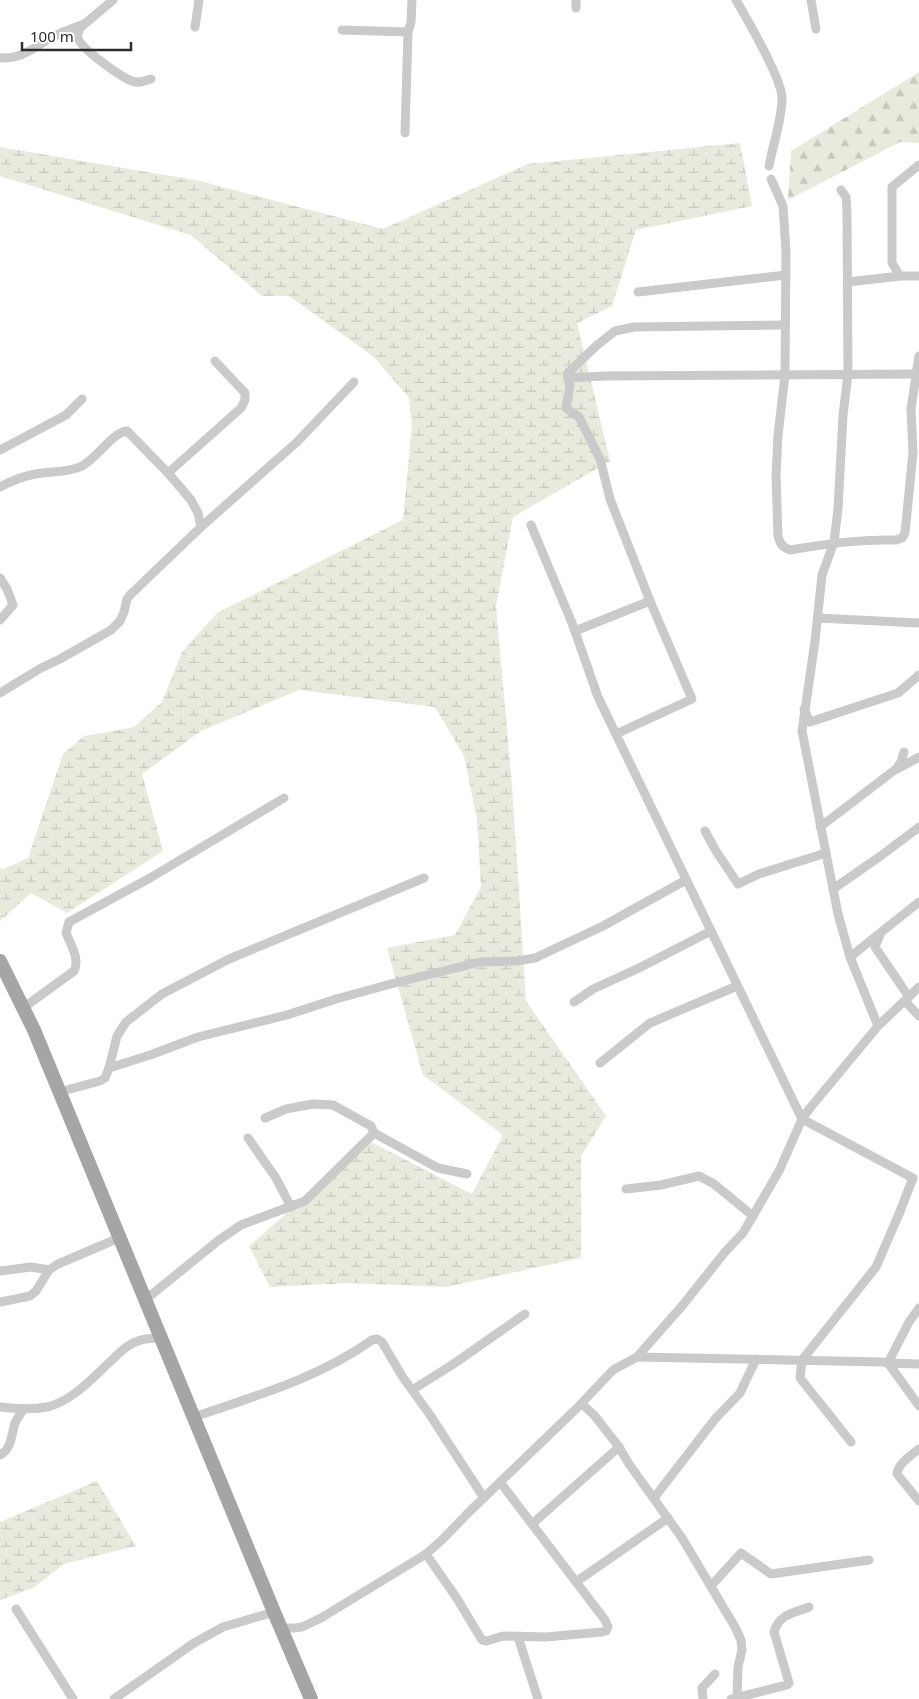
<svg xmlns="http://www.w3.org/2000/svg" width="919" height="1699" viewBox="0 0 919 1699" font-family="'Noto Sans',sans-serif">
<defs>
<pattern id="forest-firs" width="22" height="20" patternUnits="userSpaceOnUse" patternTransform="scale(1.25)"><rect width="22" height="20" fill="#e7eadc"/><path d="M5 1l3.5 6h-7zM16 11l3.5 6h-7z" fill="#c6c9bd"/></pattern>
<pattern id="wetland-marsh" width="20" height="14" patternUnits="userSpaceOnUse" patternTransform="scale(1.25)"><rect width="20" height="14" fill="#e7eadc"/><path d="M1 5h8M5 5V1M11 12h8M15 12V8" fill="none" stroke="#c6c9bd"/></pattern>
</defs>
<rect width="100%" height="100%" fill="#fff"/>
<polygon fill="url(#forest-firs)" points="919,72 919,143 900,142 788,200 791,151"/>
<g fill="url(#wetland-marsh)">
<polygon points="740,143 752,206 636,230 612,306 577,323 610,461 513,517 496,606 512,785 526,1001 606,1116 581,1156 581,1258 445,1287 349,1283 270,1287 249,1246 369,1141 472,1194 503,1135 423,1075 387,948 455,935 481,887 477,819 464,756 435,707 299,690 201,731 142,774 163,851 67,913 31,893 0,921 0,868 4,869 28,858 63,754 84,736 134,727 162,702 182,652 217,613 403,520 412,425 409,398 374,357 289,296 262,296 191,235 0,176 0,147 200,181 383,229 528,164"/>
<polygon points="97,1481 136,1546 64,1564 33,1588 0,1600 0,1522"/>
</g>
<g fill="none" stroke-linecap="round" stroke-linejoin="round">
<g stroke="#cacaca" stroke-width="9">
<path d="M113,0L81,27C79,30 77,34 78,38C81,49 121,77 132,81C139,84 145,81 151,79"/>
<polyline points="576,0 576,8"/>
<path d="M736,0C747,19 782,79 782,98C782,120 773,144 769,166"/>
<polyline points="811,0 816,29"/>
<polyline points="195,27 199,0"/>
<polyline points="342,30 408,32 411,22 412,0"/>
<path d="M0,58C23,59 32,48 51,38C61,32 73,28 84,24"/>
<polyline points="405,133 408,32"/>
<path d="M771,179L783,206L786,252L785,375L778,435L776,475L778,536C780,544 782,547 790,550C826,544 859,539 896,540L902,538L905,533L913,452L911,409L919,356"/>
<polyline points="841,190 846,197 847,213 848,374 843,415 838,509 834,542 822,575 815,641 802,731 838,914 850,957 878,1026"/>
<polyline points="900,276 892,263 892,187 919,165"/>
<polyline points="848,282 900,276 919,276"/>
<polyline points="638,292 786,275"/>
<polyline points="568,378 605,376 917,374"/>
<polyline points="0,450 66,415 82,399"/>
<polyline points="168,473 241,408 245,400 245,393 215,361"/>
<path d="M0,487C11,481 24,476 36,474C51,471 68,473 82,466C97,458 113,432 127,431L168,473L191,500L198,513L201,527"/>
<polyline points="531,525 572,623 598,697 802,1119 913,1178 899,1214 876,1267 802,1360 800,1378 851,1442"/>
<polyline points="0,578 7,589 13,605 0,620"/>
<polyline points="650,601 610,499 600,459 579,417 566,408 570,386 567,374 596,346 615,331 634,327 785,325"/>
<polyline points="818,618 919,623"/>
<polyline points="575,631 650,601 692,699 616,734"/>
<polyline points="0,693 41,668 60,659 111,630 120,621 124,612 127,599 130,595 201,527 297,442 354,382"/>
<polyline points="804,709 810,722 898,693 919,675"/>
<polyline points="897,769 919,757"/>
<polyline points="820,827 896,769 901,762 904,752"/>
<polyline points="705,831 716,851 738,884 759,874 826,853"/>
<polyline points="833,889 882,855 919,827"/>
<polyline points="880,935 875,947 909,997"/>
<polyline points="850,957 919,902"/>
<polyline points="905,1001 919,1016"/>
<polyline points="574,1002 593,989 639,968 711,931"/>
<path d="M23,1008L74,971C80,959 71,945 66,933L69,922L150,878L284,798"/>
<polyline points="600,1063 650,1023 737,986"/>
<polyline points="109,1068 150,1055 198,1037 287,1015 336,999 387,985 480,962 517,961 535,958 603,926 686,880"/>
<polyline points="59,1092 100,1081 105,1078 109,1068 117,1036 126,1022 162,994 229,959 424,878"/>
<polyline points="265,1118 286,1109 313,1104 333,1105 371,1126 374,1133"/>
<polyline points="248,1138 276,1178 291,1207"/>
<polyline points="626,1189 661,1185 699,1176 714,1184 753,1216"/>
<polyline points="0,1271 31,1267 49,1270"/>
<polyline points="145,1300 219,1240 241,1225 305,1201 374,1133 438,1168 467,1174"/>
<polyline points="0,1302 30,1296 36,1291 49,1270 58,1264 119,1238"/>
<polyline points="919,1308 909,1322 888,1363 919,1364"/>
<polyline points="637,1357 882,1362 888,1363 891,1367 919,1406"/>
<polyline points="412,1390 452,1365 525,1314"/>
<polyline points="582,1404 594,1415 619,1447 629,1464 682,1538 735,1627 741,1640 742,1650 738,1667 737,1697"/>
<path d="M0,1407C15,1409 31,1410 47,1407C73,1401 93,1377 113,1359C120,1352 128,1344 138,1341C145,1338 153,1338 161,1338"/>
<path d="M194,1417C255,1396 319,1378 372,1340L377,1339L382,1342L402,1376L430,1415L484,1498"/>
<path d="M919,1449C912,1455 898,1463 897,1474L919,1501"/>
<path d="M0,1455C12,1449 11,1435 15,1423C17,1418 21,1414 23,1409"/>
<polyline points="654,1498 715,1419 740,1393 756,1359"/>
<polyline points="532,1524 619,1447"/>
<polyline points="426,1554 456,1597 482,1640 487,1641 503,1636 546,1637 602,1632 606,1631 608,1627 605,1620 500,1482"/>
<polyline points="576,1582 668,1518"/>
<polyline points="711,1586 741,1553 771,1574 869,1560"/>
<polyline points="16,1609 73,1699"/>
<polyline points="281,1628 294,1628 302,1627 321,1618 426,1554 443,1539 467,1514 577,1408 613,1370 637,1357 682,1306 725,1252 743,1233 779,1171 802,1119 810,1108 878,1026 919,987"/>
<polyline points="518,1637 538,1699"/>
<polyline points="114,1699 194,1643 223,1627 274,1612"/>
<polyline points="703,1699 702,1688 715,1674"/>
<path d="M731,1699L787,1685L789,1683L774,1632C779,1614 794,1613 809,1607"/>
</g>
<polyline stroke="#a5a5a5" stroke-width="14" points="0,961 34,1030 274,1612 311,1699"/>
</g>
<path d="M22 42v8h109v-8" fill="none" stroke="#2d2d2d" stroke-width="2.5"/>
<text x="30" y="42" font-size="15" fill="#2d2d2d" stroke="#ffffff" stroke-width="4" paint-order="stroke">100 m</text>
</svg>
